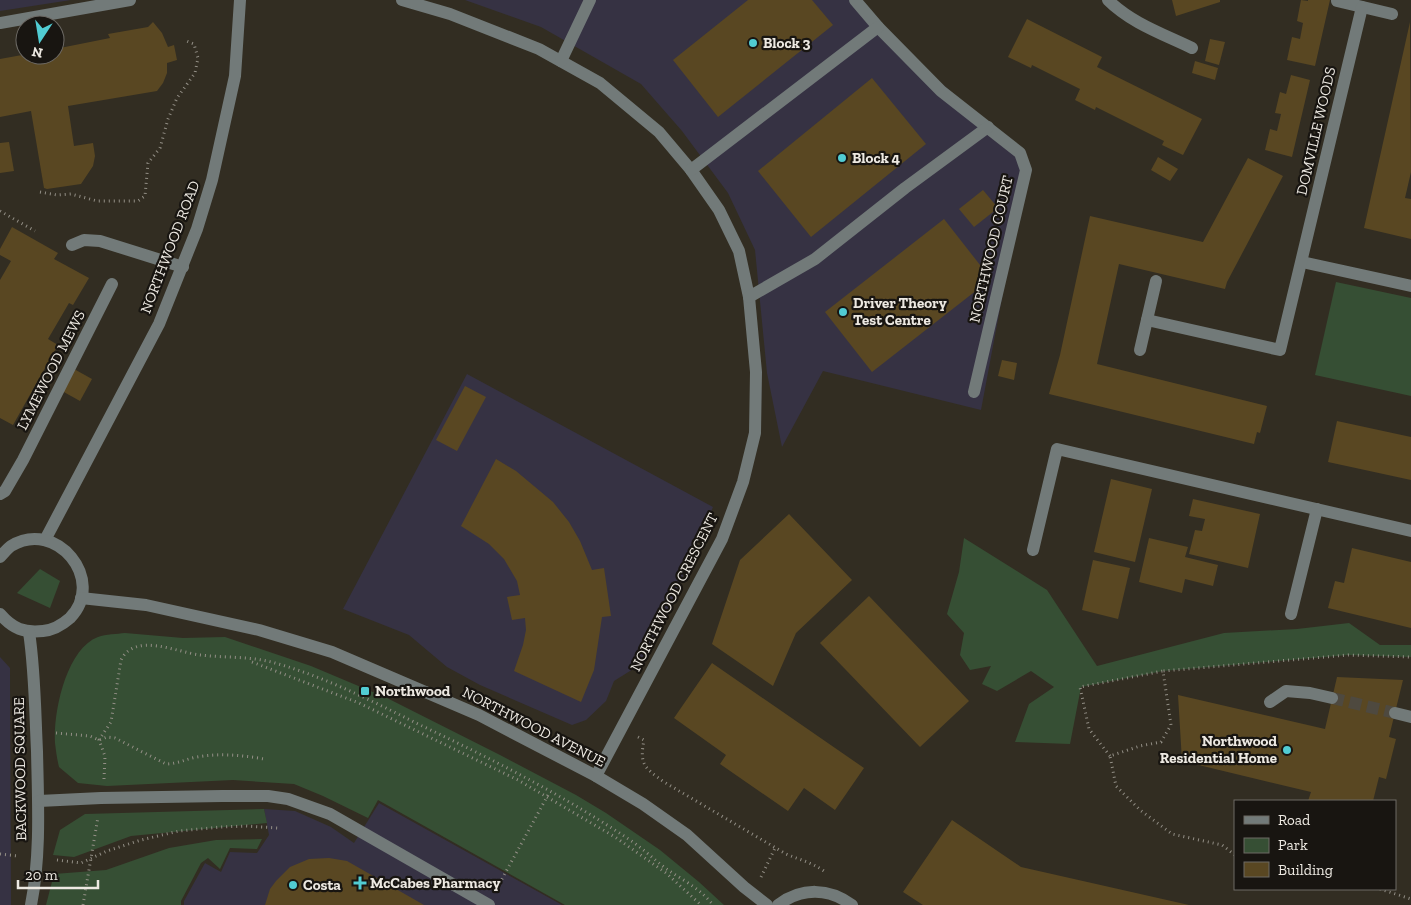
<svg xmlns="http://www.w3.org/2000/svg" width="1411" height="905" viewBox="0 0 1411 905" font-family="'Zilla Slab',serif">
<rect width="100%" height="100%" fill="#322d22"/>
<g fill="#363243">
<polygon points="0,0 71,0 0,11"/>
<polygon points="465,0 855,0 878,27 1020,153 1026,170 981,410 823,371 782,447 767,373 755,250 728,193 682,131 641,84 541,27"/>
<polygon points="467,374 713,507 646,661 614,681 606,701 586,720 572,725 480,685 447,667 409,635 343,609"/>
<polygon points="0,657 10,668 11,905 0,905"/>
<polygon points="379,803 562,905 184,905 184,901 205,863 221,872 230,852 257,853 269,835 264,809 295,811 331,827 354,843"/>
</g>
<g fill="#364f34">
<polygon points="1336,282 1411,298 1411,396 1315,375"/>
<polygon points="964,538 1047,590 1097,666 1224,633 1297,629 1349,623 1380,645 1411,645 1411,657 1348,655 1163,671 1081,687 1070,744 1015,742 1029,704 1054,687 1031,671 997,691 982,684 991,666 970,670 960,655 964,633 947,614 959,572"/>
<polygon points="40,569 60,581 50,608 17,593"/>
<path d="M125,633L183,638L225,637L311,666L387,698L500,755L576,795L606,813L660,850L699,882L724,905H565L378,800L368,818L323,796L294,784L233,780L107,786L78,783L59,767C57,759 56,751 55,743C53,713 66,649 98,637C106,634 117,634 125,633Z"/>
<polygon points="264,809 267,823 131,836 74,857 53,855 60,830 85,814"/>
<polygon points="262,839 257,849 230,848 220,869 208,858 201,863 181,901 181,905 46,905 54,874 106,870 169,848 216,840"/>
</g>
<g fill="#594722">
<polygon points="748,0 812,0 833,25 718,117 673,60"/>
<polygon points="1172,0 1220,0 1220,2 1176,16"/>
<polygon points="1301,0 1308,1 1308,0 1330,0 1315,66 1287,60 1292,37 1300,39 1303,23 1297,21"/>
<polygon points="1027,19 1102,57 1097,67 1202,119 1183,155 1162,145 1164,141 1096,107 1095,110 1075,100 1080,89 1032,65 1031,68 1008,57"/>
<polygon points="153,22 162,33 168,47 174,45 177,60 167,63 167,73 163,83 157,91 68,106 74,146 93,143 95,156 93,166 81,184 47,189 44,188 31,111 0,117 0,59 22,55 20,48 25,47 25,55 55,55 55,49 110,38 108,34 148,27"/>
<polygon points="1410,22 1411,172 1405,198 1411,199 1411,239 1364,228"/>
<polygon points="1210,39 1225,42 1219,65 1205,61"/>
<polygon points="1195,61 1218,68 1215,80 1192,73"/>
<polygon points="1291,75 1310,80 1292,157 1265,150 1270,129 1277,131 1281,114 1275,113 1280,92 1286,94"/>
<polygon points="872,78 926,144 811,237 758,171"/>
<polygon points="9,142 14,171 0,173 0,143"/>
<polygon points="1158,157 1178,169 1170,181 1151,170"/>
<polygon points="1248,158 1283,176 1227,282 1225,289 1119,264 1097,364 1267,406 1260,433 1257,432 1254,444 1049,394 1060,355 1090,216 1203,242"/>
<polygon points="983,190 998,208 974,227 959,209"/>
<polygon points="944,219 991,279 872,372 825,312"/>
<polygon points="12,227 58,253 54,259 89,278 73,305 69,303 48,339 58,345 13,425 0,418 0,280 11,261 0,255 0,249"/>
<polygon points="1002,360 1017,363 1014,380 998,376"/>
<polygon points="74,369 92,379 80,401 62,391"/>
<polygon points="465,386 486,397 457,451 436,440"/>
<polygon points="1337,421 1411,437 1411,480 1328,462"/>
<polygon points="496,459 516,471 553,502 569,522 580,541 592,570 604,568 611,616 602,617 594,670 581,702 514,671 523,645 526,630 525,618 512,620 507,597 520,595 517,581 504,559 489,544 461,526"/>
<polygon points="1111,479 1152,489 1135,562 1094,552"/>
<polygon points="1193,499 1260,514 1248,568 1189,554 1195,530 1202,531 1205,519 1189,516"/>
<polygon points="789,514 852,580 796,633 773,686 712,644 740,560"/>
<polygon points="1149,538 1188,547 1185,557 1218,565 1213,586 1185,579 1182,593 1139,582"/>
<polygon points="1352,548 1411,562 1411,628 1328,608 1335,581 1344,583"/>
<polygon points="1093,560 1130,568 1118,619 1082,610"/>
<polygon points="869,596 969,701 920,747 820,643"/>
<polygon points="712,663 864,768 835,810 804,788 788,811 720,764 726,755 674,718"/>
<polygon points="1337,677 1403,680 1389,737 1396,739 1386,779 1379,777 1373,801 1308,801 1311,792 1182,761 1178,695 1325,729"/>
<polygon points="952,820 1021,867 1189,905 923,905 903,892"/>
<polygon points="329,858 347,861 424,905 265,905 270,889 276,881 290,867 309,859"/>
</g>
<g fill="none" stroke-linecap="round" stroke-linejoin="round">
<polyline stroke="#4e493f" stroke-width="12" stroke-dasharray="12 6" stroke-linecap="butt" points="1332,698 1395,713"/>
<g stroke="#938f86" stroke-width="3" stroke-dasharray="1 4" stroke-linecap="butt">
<polyline points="40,192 57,195 71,194 97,201 138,201 145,196 148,163 160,148 168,119 177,98 195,73 198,58 194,44 184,40"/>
<polyline points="0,211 35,231"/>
<polyline points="252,662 359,703 518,780 615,837 666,873 701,905"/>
<path d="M56,733L90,736L99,740L107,737L115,738L166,764C177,764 186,759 197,757C219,753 241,755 264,759"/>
<path d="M638,737L644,740C639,765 645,768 664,782L786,854C800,860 811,862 824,871"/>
<polyline points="1110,756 1089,729 1080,687 1163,671"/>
<path d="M104,779L105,756L99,740L111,722L121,660C135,632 176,652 200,655C225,658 251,656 275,663C325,677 372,701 418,724C492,759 565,796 633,842C644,850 654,859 665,868C681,879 701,889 713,905"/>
<polyline points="0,854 18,856"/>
<polyline points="1235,855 1222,845 1172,834 1140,810 1116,786 1110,756 1140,746 1161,742 1171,725 1163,671 1348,655 1411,657"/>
<polyline points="57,860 81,863 107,851 141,840 179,831 221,827 246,826 278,828"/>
<polyline points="761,877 775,848"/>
<polyline points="497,888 548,795"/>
<polyline points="1380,889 1411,899"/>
<polyline points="83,905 98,817"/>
</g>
<g stroke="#727a79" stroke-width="12">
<polyline points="402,0 450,14 539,49 600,83 659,132 691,170 719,210 739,251 749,297 756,372 755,433 743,482 722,539 596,776"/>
<polyline points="855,0 878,27 941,91 1020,153 1026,170 974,392"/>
<path d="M1108,0C1131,23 1163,34 1192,48"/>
<polyline points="1337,1 1392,14"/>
<polyline points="0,23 130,0"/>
<polyline points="561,61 590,0"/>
<polyline points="691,170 878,27"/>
<polyline points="72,245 84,240 100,241 183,267"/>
<polyline points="1302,262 1411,286"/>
<polyline points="749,297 815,259 905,188 988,127"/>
<polyline points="1147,320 1280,350 1362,7"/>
<polyline points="1140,350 1156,281"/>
<polyline points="0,494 5,491 23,460 112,284"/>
<polyline points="45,540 159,324 197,229 212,180 235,76 240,0"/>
<polyline points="1033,550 1057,449 1411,531"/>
<path d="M0,557C3,554 7,549 11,546C56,518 107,580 70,618C62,625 54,630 43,631C24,633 13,629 0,614"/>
<polyline points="81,598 146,605 259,630 332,652 479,715 596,776 643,804 687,835 744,887 767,905"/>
<polyline points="1291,614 1317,509"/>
<path d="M29,632C35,672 35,711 37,751C38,802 41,854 31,905"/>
<polyline points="1270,702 1286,691 1310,693 1332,698"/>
<polyline points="1395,713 1411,717"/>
<polyline points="39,801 101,798 222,796 268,796 288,799 330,814 489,905"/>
<path d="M778,905C802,887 829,888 852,905"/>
</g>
</g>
<g fill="#51ccd3" stroke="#181511" stroke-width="2">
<circle cx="753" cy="43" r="5"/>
<circle cx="842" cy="158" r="5"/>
<circle cx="843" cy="312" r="5"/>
<rect x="360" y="686" width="10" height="10" rx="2.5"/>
<circle cx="1287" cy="750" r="5"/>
<path d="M357.5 875.5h5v5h5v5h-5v5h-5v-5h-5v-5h5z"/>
<circle cx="293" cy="885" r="5"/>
</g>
<g text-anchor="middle" stroke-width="4.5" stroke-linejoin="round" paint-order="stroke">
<g font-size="15" font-weight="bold" fill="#ede9e2" stroke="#181511" text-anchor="start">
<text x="763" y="48">Block 3</text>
<text x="852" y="163">Block 4</text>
<text x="853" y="308">Driver Theory<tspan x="853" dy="17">Test Centre</tspan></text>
<text x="375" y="696">Northwood</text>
<text x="1277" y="746" text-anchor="end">Northwood<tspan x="1277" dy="17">Residential Home</tspan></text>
<text x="370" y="888">McCabes Pharmacy</text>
<text x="303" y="890">Costa</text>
</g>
<g font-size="15" fill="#ede9e2" stroke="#181511">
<text transform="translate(1316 131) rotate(-77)" y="5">DOMVILLE WOODS</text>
<text transform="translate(170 247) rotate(-69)" y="5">NORTHWOOD ROAD</text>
<text transform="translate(991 249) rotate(-77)" y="5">NORTHWOOD COURT</text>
<text transform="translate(51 370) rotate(-63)" y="5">LYMEWOOD MEWS</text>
<text transform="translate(674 592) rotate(-63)" y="5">NORTHWOOD CRESCENT</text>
<text transform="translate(534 727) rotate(27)" y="5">NORTHWOOD AVENUE</text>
<text transform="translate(20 769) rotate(-91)" y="5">BACKWOOD SQUARE</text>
</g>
</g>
<rect x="1234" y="800" width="162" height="90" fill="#181511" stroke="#6d6a65"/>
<rect x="1244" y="816" width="25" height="8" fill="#727a79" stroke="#6d6a65"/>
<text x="1278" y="825" font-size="15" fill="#ede9e2">Road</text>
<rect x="1244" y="838" width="25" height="15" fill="#364f34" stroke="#6d6a65"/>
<text x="1278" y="850" font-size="15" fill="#ede9e2">Park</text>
<rect x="1244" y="862" width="25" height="15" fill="#594722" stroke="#6d6a65"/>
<text x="1278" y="875" font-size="15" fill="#ede9e2">Building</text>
<g transform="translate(40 40) rotate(192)"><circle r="24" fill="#181511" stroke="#6d6a65"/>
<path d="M0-4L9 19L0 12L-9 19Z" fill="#51ccd3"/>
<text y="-8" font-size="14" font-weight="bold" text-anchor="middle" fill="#ede9e2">N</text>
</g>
<path d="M18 880v8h80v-8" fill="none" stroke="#ede9e2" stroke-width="2.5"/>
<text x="25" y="880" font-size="15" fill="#ede9e2" stroke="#181511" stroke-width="4" paint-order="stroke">20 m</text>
</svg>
